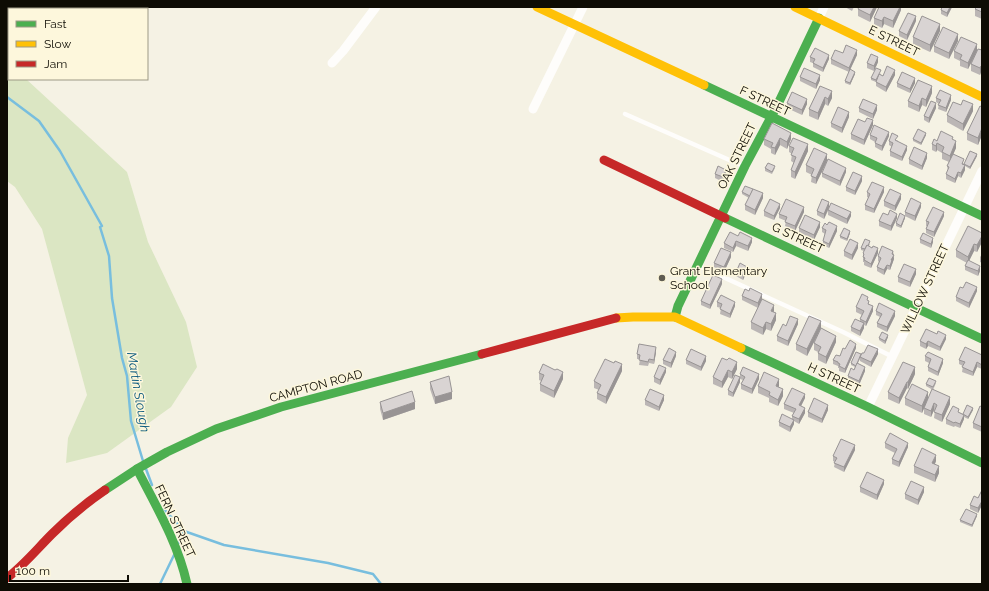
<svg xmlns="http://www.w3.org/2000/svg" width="989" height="591" viewBox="0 0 989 591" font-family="Raleway,sans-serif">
<rect width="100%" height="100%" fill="#f5f2e4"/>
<polygon fill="#dbe6c3" points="7,73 9,74 9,79 26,79 127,172 148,242 186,322 197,367 171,407 107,453 66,463 68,438 87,395 42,229 15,187 7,181"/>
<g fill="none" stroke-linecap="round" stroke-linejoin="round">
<g stroke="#78bede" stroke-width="2.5">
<polyline points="7,97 39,121 60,151 102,226 100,227 109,256 112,298 122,358 127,376 131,421 143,461"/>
<polyline points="146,469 152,485"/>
<polyline points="164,509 184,531 224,545 328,563 373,574 381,584"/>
<polyline points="179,543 184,531"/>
<polyline points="160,584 174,555"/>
</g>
<g stroke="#fefdfb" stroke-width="4.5">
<polyline points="625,114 743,166"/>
<polyline points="699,266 843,332 893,357"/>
</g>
<g stroke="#fefdfb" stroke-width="9">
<polyline points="819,18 824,7"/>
<polyline points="332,63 343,51 376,7"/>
<polyline points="533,109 583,7"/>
<polyline points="868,407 982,171"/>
</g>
<g stroke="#4caf50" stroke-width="9">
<polyline points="704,85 982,216"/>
<polyline points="725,218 982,339"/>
<polyline points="675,317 678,306 745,166 777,106 819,18"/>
<polyline points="741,348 868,407 982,463"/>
<path d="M137,469C156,506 178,543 187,584"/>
<polyline points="105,490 137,469 167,452 216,429 281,407 482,354"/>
</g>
<g stroke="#ffc107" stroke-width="9">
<polyline points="537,7 704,85"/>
<polyline points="795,7 982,97"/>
<polyline points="616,318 633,317 675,317 741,348"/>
</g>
<g stroke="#c62828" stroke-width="9">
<polyline points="604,160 725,218"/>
<polyline points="482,354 616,318"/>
<path d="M7,578C24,565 37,549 52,534C68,518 86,503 105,490"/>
</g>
</g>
<g fill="#bbb6b5">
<polygon points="845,7 854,7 852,11"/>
<polygon points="859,7 877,7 870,22 858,16 858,9"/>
<polygon points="901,7 901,10 893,28 884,24 882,28 874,24 874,18"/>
<polygon points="942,7 952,7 947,17 941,14 941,10"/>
<polygon points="982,7 982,19 975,16 975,9"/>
<polygon points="916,21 907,40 899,36 899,31"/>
<polygon points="940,31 930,52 913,44 913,37"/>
<polygon points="958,41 949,59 934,52 934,46"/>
<polygon points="982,50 982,73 981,72 980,75 971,71 971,64"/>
<polygon points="954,51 977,51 968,69 960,66 960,61 954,58"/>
<polygon points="843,53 857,55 849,72 831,64 831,59"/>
<polygon points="810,57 829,59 823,72 813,67 813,63 810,62"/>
<polygon points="878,62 874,71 867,68 867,63"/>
<polygon points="881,73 880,74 883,76 895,75 886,92 876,86 876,82 871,80 871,78"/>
<polygon points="855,74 850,85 845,83 845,81"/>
<polygon points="800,77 820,80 816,89 800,81"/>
<polygon points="897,83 915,83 910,93 897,87"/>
<polygon points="820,86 832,98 828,106 825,104 818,120 809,116 809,109"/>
<polygon points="932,93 926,107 922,105 919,112 908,107 908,101"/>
<polygon points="936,98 951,100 946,112 938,109 939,104 936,102"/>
<polygon points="787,103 807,104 802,115 787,108"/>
<polygon points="961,105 973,111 963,131 947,122 947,115"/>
<polygon points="982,107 982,135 978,145 967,140 967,133"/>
<polygon points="859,108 877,110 873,119 859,112"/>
<polygon points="936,108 929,123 924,120 924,116"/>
<polygon points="849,117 842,133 831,127 831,123"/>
<polygon points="865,122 873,125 864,145 851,139 851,134"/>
<polygon points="772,123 791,139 787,149 780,145 775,155 771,153 771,149 764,145 764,139"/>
<polygon points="870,135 889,136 882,151 875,147 875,142 870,139"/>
<polygon points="926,135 921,145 913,141 913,139"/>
<polygon points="898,140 897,141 907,150 902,161 890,156 890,151 892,147 889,145 889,141"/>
<polygon points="953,140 956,148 953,154 964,164 977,156 970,169 965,166 965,170 961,178 958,176 955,183 946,179 946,174 948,171 947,166 949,162 942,159 942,153 937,150 936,152 932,150 932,144 937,141"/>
<polygon points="789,146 808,151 795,179 791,177 791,170 794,163 791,161 792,154 789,152"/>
<polygon points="927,158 922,170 909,164 909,159"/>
<polygon points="827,161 816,184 811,182 812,175 806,172 806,165"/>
<polygon points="765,168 775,168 772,174 765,171"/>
<polygon points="846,172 840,186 822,177 822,173"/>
<polygon points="715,174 726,174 723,182 715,178"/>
<polygon points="862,181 855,195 846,191 846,187"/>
<polygon points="742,192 763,198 755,215 745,210 745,205 749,198 742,194"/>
<polygon points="867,192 884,192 874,213 865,210 865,205 869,198 867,197"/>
<polygon points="901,199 895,211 884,206 884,201"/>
<polygon points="829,207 851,216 847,224 828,215 828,211 824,219 817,215 817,211"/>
<polygon points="921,207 915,221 905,216 905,218 901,228 896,226 896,223 905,216 905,212"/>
<polygon points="780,208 774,220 764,216 764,211"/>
<polygon points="804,212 795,231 785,226 786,221 779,218 779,214"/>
<polygon points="888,215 897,218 891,231 879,226 879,221"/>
<polygon points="944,216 934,237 926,233 926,229 927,226 926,226 926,221"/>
<polygon points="827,225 837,231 829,248 823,245 823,241 825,234 822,232 822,228"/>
<polygon points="820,227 814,240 799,232 799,228"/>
<polygon points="850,233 847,241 840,238 840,236"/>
<polygon points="982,233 982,242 977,252 974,251 969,261 980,271 978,276 965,270 965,266 967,263 956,257 956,250"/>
<polygon points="738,236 752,242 748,251 736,246 733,252 724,248 724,243"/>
<polygon points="920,239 933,242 931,248 920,243"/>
<polygon points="870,244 869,246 878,253 871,268 866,266 864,265 864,262 863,262 863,253 864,251 861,250 861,248"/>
<polygon points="858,248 852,260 844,256 844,251"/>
<polygon points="893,254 894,259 890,270 887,269 884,275 877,271 877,267 879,262 878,261 878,256"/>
<polygon points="982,254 982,263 980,262 980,257"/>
<polygon points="731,257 724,272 714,267 714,263"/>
<polygon points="747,271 743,280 736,276 736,272"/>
<polygon points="916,274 910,287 898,282 898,277"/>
<polygon points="722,284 710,309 701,305 701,301"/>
<polygon points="963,288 977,291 969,308 956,301 956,297"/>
<polygon points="742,296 762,299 774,312 776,320 771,331 766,329 763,335 751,329 751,322 758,308 742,300"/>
<polygon points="868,300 869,305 873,311 866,326 864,325 864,328 860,336 851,331 851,327 860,321 860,319 862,315 856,312 856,307"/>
<polygon points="717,302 735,306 730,318 720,314 721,308 717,307"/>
<polygon points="876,311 895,316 887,332 877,327 877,323 880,317 876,315"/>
<polygon points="798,324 788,346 777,341 777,336 786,326"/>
<polygon points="821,328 807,356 796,350 796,344"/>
<polygon points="937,334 946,339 940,351 928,346 926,349 920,346 920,341"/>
<polygon points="888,337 885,344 879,340 879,338"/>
<polygon points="836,342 826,364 818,360 818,352 814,350 814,343"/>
<polygon points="856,348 845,373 839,371 839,368 838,368 838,366 833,364 833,360 840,356 845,349"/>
<polygon points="656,352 654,364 649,363 648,366 639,365 640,359 637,359 637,354"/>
<polygon points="864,353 878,354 871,367 860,361 860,359 858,363 865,371 859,385 848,380 848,376 854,370 855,367 851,365 851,363 861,354"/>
<polygon points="982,355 982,369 977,367 973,376 962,372 963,366 959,364 959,360"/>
<polygon points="676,356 671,368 663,364 663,360"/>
<polygon points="925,356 943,363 938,376 928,371 928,367 929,363 925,361"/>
<polygon points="686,360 706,361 701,371 686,364"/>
<polygon points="727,360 737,369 732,379 728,377 722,388 713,384 713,377"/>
<polygon points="622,371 606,404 597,399 597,393 599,390 594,388 594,381"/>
<polygon points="666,372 660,385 654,382 654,377"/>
<polygon points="539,373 563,379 554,398 540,391 540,384 541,381 539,380"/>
<polygon points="740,374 759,379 752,394 741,389 741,384 743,380 740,379 740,382 733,397 728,395 728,390 740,377"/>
<polygon points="915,374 908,389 907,388 899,404 888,399 888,392"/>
<polygon points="430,382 452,399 435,404 430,389"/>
<polygon points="936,383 933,390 926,386 926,384"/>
<polygon points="758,386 779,386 778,387 783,396 778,406 769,402 769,398 758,393"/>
<polygon points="805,398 801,406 805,413 799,424 794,421 794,424 790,432 779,426 779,422 792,419 792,416 794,413 784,409 784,404"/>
<polygon points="905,398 928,399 950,404 942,422 934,418 935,410 934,410 931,417 924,414 924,408 927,402 922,413 905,405"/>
<polygon points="645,400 664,400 659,411 645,405"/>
<polygon points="380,402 415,409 383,420 380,409"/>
<polygon points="982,407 982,432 973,428 973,423"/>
<polygon points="828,410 822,423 808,417 808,412"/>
<polygon points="973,410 968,419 964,417 964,419 960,428 955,426 954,427 946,424 946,419 959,412 963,414"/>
<polygon points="885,443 908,447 899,467 892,464 892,459 895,453 885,448"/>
<polygon points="855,450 844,472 834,467 835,462 833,461 833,456"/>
<polygon points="936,461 935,464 939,473 935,482 914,473 914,466"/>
<polygon points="884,484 877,500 860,492 860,487"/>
<polygon points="982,490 982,505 978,513 970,509 970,505 978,498"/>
<polygon points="924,492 918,505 905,499 905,494"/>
<polygon points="977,516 972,527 960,522 960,520"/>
</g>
<g fill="#989494">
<polygon points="874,7 877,7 870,22 870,15"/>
<polygon points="900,7 901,7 901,10 893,28 893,21"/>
<polygon points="950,7 952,7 947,17 947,13"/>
<polygon points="916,16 916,21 907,40 907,35"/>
<polygon points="884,17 884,24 882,28 882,21"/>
<polygon points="940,24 940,31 930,52 930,45"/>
<polygon points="958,34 958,41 949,59 949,53"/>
<polygon points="977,44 977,51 968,69 968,63"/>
<polygon points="857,50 857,55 849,72 849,68"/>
<polygon points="829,55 829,59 823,72 823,68"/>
<polygon points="878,57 878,62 874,71 874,66"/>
<polygon points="981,66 981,72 980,75 980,68"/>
<polygon points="895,70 895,75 886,92 886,87"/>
<polygon points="855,72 855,74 850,85 850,83"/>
<polygon points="820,75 820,80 816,89 816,84"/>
<polygon points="915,78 915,83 910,93 910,89"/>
<polygon points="932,86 932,93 926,107 926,100"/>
<polygon points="832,91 832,98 828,106 828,99"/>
<polygon points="951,95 951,100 946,112 946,108"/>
<polygon points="825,97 825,104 818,120 818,113"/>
<polygon points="922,98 922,105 919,112 919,106"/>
<polygon points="807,99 807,104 802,115 802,110"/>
<polygon points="936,103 936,108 929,123 929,118"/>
<polygon points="973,104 973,111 963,131 963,124"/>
<polygon points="877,105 877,110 873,119 873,114"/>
<polygon points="849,112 849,117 842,133 842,128"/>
<polygon points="873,120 873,125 864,145 864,140"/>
<polygon points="982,128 982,135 978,145 978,138"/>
<polygon points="889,132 889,136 882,151 882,146"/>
<polygon points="791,133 791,139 787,149 787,142"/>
<polygon points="926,133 926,135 921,145 921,143"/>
<polygon points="780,138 780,145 775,155 775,148"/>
<polygon points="956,141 956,148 950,162 950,156"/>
<polygon points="937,143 937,150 936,152 936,146"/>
<polygon points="808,144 808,151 795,179 795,172"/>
<polygon points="907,146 907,150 902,161 902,157"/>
<polygon points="927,153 927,158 922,170 922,166"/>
<polygon points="827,154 827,161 816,184 816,178"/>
<polygon points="977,154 977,156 970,169 970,167"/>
<polygon points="965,165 965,170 961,178 961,173"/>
<polygon points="846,168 846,172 840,186 840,181"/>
<polygon points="726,170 726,174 723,182 723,177"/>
<polygon points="958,172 958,176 955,183 955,179"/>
<polygon points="862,176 862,181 855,195 855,191"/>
<polygon points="884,187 884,192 874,213 874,209"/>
<polygon points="763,193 763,198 755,215 755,210"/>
<polygon points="901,194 901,199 895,211 895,206"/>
<polygon points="829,202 829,207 824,219 824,214"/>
<polygon points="921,203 921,207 915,221 915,216"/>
<polygon points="780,204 780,208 774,220 774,216"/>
<polygon points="804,207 804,212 795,231 795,226"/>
<polygon points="851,212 851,216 847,224 847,219"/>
<polygon points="944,212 944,216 934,237 934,232"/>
<polygon points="897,214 897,218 891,231 891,226"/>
<polygon points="905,216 905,218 901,228 901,226"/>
<polygon points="820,222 820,227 814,240 814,235"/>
<polygon points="837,226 837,231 829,248 829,244"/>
<polygon points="850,231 850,233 847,241 847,239"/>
<polygon points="982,236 982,242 977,252 977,245"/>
<polygon points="752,238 752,242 748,251 748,246"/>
<polygon points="933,238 933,242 931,248 931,244"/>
<polygon points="736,241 736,246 733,252 733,248"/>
<polygon points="858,243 858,248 852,260 852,255"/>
<polygon points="974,244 974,251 968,263 968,257"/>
<polygon points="878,248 878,253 871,268 871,264"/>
<polygon points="893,251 894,259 890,270 890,266 892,254"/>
<polygon points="731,252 731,257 724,272 724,267"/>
<polygon points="887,265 887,269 884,275 884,270"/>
<polygon points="980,266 980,271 978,276 978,271"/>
<polygon points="747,267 747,271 743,280 743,275"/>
<polygon points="916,269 916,274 910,287 910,282"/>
<polygon points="722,279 722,284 710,309 710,305"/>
<polygon points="977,287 977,291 969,308 969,303"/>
<polygon points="762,294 762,299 758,308 758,303"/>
<polygon points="735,302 735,306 730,318 730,314"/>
<polygon points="774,305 774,311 771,317 771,311"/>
<polygon points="873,306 873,311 866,326 866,322"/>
<polygon points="895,311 895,316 887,332 887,327"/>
<polygon points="776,313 776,320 771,331 771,324"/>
<polygon points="798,319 798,324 788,346 788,341"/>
<polygon points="821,321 821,328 807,356 807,349"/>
<polygon points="766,322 766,329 763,335 763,328"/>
<polygon points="864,323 864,328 860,336 860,331"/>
<polygon points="888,335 888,337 885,344 885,341"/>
<polygon points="946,335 946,339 940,351 940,347"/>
<polygon points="836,336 836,342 826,364 826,357"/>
<polygon points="928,341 928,346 926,349 926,344"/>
<polygon points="856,344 856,348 845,373 845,369"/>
<polygon points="656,347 656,352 654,364 654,360"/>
<polygon points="878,349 878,354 871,367 871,362"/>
<polygon points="676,352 676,356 671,368 671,363"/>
<polygon points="706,356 706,361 701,371 701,367"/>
<polygon points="943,359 943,363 938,376 938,372"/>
<polygon points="737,362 737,369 732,379 732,372"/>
<polygon points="977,362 977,367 973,376 973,372"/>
<polygon points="622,364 622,371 606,404 606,397"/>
<polygon points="865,367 865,371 859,385 859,381"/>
<polygon points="915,367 915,374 908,389 908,382"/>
<polygon points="666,368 666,372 660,385 660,380"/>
<polygon points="728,370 728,377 722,388 722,382"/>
<polygon points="563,372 563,379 554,398 554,391"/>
<polygon points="759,374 759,379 752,394 752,389"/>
<polygon points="740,377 740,382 733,397 733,393"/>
<polygon points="779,379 779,386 776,393 776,386"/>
<polygon points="907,382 907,388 899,404 899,398"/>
<polygon points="783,389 783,396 778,406 778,400"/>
<polygon points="452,392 452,399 435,404 435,397"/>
<polygon points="928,392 928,399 922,413 922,406"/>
<polygon points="805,394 805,398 799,410 799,405"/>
<polygon points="664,395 664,400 659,411 659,407"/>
<polygon points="950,397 950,404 942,422 942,415"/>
<polygon points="415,402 415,409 383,420 383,413"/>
<polygon points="934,403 934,410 931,417 931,411"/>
<polygon points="828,405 828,410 822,423 822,419"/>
<polygon points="805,408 805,413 799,424 799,419"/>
<polygon points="973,408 973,410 968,419 968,417"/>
<polygon points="964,415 964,419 960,428 960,424"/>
<polygon points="794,420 794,424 790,432 790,427"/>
<polygon points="908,443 908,447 899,467 899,462"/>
<polygon points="855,445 855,450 844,472 844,467"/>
<polygon points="936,455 936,461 932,470 932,463"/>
<polygon points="939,466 939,473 935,482 935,475"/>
<polygon points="884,480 884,484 877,500 877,495"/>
<polygon points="924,487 924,492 918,505 918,500"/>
<polygon points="982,501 982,505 978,513 978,508"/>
<polygon points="977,514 977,516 972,527 972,525"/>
</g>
<g fill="#d9d4d3" stroke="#989494">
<polygon points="859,7 874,7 870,15 858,9"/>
<polygon points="879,7 900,7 893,21 884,17 882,21 874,18"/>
<polygon points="942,7 950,7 947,13 941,10"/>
<polygon points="977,7 982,7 982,12 975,9"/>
<polygon points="908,13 916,16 907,35 899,31"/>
<polygon points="922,16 940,24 930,45 913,37"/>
<polygon points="943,27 958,34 949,53 934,46"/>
<polygon points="961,37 977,44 968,63 960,59 962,55 954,51"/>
<polygon points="846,45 857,50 849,68 831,59 835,50 843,53"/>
<polygon points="815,48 829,55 823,68 813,63 815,59 810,57"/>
<polygon points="978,49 982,50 982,66 981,66 980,68 971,64"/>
<polygon points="871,54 878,57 874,66 867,63"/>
<polygon points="887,66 895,70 886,87 876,82 879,74 883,76"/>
<polygon points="804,68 820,75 816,84 800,77"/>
<polygon points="876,68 881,70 876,80 871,78"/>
<polygon points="850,69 855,72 850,83 845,81"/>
<polygon points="902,72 915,78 910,89 897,83"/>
<polygon points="918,80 932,86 926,100 922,98 919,106 908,101"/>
<polygon points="820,86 832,91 828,99 825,97 818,113 809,109"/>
<polygon points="940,90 951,95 946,108 938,105 941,100 936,98"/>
<polygon points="792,92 807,99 802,110 787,103"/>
<polygon points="863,99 877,105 873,114 859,108"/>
<polygon points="963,100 973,104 963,124 947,115 953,102 961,105"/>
<polygon points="931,101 936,103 929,118 924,116"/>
<polygon points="980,106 982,107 982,128 978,138 967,133"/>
<polygon points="838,107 849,112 842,128 831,123"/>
<polygon points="867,118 873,120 864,140 851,134 858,119 865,122"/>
<polygon points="772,123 791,133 787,142 780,138 775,148 771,147 773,143 764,139"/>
<polygon points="874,125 889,132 882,146 875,143 877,138 870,135"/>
<polygon points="918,129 926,133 921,143 913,139"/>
<polygon points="941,131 953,137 952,139 956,141 950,156 942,152 944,147 937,143 936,146 932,144 934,139 937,141"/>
<polygon points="892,133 898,136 895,140 907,146 902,157 890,151 893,143 889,141"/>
<polygon points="793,138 808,144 795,172 791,170 796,157 791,155 794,148 789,146"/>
<polygon points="914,147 927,153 922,166 909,159"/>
<polygon points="814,148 827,154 816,178 811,176 814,169 806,165"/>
<polygon points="970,151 977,154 970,167 964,164"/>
<polygon points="953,154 964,159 962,164 965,165 961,173 958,172 955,179 946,174 949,167 947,166"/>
<polygon points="828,159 846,168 840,181 822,173"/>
<polygon points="768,163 775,166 772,172 765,168"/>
<polygon points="718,166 726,170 723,177 715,174"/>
<polygon points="853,172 862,176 855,191 846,187"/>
<polygon points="872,182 884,187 874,209 865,205 870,194 867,192"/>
<polygon points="745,186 753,189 750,196 742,192"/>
<polygon points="753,189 763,193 755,210 745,205"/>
<polygon points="890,189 901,194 895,206 884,201"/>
<polygon points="911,198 921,203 915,216 905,212"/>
<polygon points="770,199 780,204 774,216 764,211"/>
<polygon points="786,199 804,207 795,226 785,222 787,217 779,214"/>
<polygon points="822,199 829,202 824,214 817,211"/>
<polygon points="831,203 851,212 847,219 828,210"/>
<polygon points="933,207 944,212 934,232 926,229 929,222 926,221"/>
<polygon points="890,210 897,214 891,226 879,221 883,213 888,215"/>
<polygon points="900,213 905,216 901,226 896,223"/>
<polygon points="805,215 820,222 814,235 799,228"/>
<polygon points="829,222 837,226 829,244 823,241 826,230 822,228 825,223 827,225"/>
<polygon points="968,226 982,233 982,236 977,245 974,244 968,257 956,250"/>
<polygon points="844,228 850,231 847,239 840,236"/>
<polygon points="730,232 738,236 740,232 752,238 748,246 736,241 733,248 724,243"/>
<polygon points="923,233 933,238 931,244 920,239"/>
<polygon points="850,239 858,243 852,255 844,251"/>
<polygon points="865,239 870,241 868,246 867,245 865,249 861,248"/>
<polygon points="867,245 872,248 873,246 878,248 871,264 866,261 864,260 865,258 863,257 864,254 863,253"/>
<polygon points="882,246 893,251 892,254 894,255 891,260 892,260 890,266 887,265 884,270 877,267 881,258 878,256"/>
<polygon points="721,248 731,252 724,267 714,263"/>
<polygon points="968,260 980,266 978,271 965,266"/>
<polygon points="740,263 747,267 743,275 736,272"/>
<polygon points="904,264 916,269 910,282 898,277"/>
<polygon points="713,275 722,279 710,305 701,301"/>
<polygon points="966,282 977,287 969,303 956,297 960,287 963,288"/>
<polygon points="750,288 762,294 758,303 742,296 745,289 749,291"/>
<polygon points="862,294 868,297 867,300 869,301 868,304 873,306 866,322 860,319 864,311 856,307"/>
<polygon points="721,295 735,302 730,314 720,309 722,304 717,302"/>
<polygon points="762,299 774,305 771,311 776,313 771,324 766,322 763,328 751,322"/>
<polygon points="879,303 895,311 887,327 877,323 882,314 876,311"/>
<polygon points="790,316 798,319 788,341 777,336 783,324 786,326"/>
<polygon points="809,316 821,321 807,349 796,344"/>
<polygon points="855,319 864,323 860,331 851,327"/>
<polygon points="821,328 836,336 826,357 818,353 821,347 814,343"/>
<polygon points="926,329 937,334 938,331 946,335 940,347 928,341 926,344 920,341"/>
<polygon points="882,332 888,335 885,341 879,338"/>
<polygon points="850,340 856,344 845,369 839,366 840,364 838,363 838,362 833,360 836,355 840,356 843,348 845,349"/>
<polygon points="639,344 656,347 654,360 649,359 648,362 639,360 640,355 637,354"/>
<polygon points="868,345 878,349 871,362 860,357 862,353 864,353"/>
<polygon points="965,347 982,355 982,365 977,362 973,372 962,367 965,362 959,360"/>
<polygon points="669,348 676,352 671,363 663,360"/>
<polygon points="691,349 706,356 701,367 686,360"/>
<polygon points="856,352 861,354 856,366 851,363"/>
<polygon points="928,352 943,359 938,372 928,367 931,359 925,356"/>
<polygon points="722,358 727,360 729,358 737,362 732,372 728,370 722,382 713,377"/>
<polygon points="605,359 614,363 615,361 622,364 606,397 597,393 601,385 594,381"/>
<polygon points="903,362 915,367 908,382 907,382 899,398 888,392"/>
<polygon points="857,363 865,367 859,381 848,376 851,368 854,370"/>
<polygon points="543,364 555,370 557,369 563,372 554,391 540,384 544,375 539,373"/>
<polygon points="659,365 666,368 660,380 654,377"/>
<polygon points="743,367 759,374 752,389 741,384 745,377 740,374"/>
<polygon points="764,372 779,379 776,386 783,389 778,400 769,395 770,392 758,386"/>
<polygon points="735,375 740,377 733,393 728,390"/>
<polygon points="449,376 452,392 435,397 430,382"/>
<polygon points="929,378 936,381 933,387 926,384"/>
<polygon points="912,384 928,392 922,406 905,398"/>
<polygon points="792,388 805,394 799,405 805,408 799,419 792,416 796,409 784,404"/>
<polygon points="650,389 664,395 659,407 645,400"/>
<polygon points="932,389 950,397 942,415 934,412 937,405 934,403 931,411 924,408"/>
<polygon points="412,391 415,402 383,413 380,402"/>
<polygon points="814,398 828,405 822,419 808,412"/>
<polygon points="967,405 973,408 968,417 963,414"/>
<polygon points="953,406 959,409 958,412 964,415 960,424 955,422 954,423 946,419"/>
<polygon points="980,406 982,407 982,427 973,423"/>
<polygon points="782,414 794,420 790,427 779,422"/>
<polygon points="890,433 908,443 899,462 892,459 897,449 885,443"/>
<polygon points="841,439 855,445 844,467 834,463 837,458 833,456"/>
<polygon points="922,448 936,455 932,463 939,466 935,475 914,466"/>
<polygon points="867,472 884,480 877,495 860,487"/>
<polygon points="911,481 924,487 918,500 905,494"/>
<polygon points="982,490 982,501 978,508 970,505 974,496 978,498"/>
<polygon points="966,509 977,514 972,525 960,520"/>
</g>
<circle fill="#5f5c52" stroke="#fdf7dc" stroke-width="1.5" cx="662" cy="278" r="4"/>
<g text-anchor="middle" stroke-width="3" stroke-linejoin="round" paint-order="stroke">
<g font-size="12" fill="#0e0c04" stroke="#fdf7dc">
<text transform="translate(894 41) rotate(26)" y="4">E STREET</text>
<text transform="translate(765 101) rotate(25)" y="4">F STREET</text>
<text transform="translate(737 156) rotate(-64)" y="4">OAK STREET</text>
<text transform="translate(798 238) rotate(25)" y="4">G STREET</text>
<text transform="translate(925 289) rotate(-65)" y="4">WILLOW STREET</text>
<text transform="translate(834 378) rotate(25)" y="4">H STREET</text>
<text transform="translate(316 386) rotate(-15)" y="4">CAMPTON ROAD</text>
<text transform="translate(175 521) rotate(65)" y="4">FERN STREET</text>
</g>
<g font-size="12" fill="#0e0c04" stroke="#fdf7dc" text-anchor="start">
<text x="670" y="275">Grant Elementary<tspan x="670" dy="14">School</tspan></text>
</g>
<g font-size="13" font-style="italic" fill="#0b5a7e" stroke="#fdf7dc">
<text transform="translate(139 392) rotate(80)" y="5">Martin Slough</text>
</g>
</g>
<rect width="989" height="591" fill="none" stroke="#0e0c04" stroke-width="16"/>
<rect x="8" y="8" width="140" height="72" fill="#fdf7dc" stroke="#9d9986"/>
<rect x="16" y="21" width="20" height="6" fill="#4caf50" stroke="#9d9986"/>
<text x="44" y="28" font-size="12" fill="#0e0c04">Fast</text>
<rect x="16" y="41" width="20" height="6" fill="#ffc107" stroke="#9d9986"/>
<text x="44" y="48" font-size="12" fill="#0e0c04">Slow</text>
<rect x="16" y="61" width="20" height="6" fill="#c62828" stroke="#9d9986"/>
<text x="44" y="68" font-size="12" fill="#0e0c04">Jam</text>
<path d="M10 575v6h118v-6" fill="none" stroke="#0e0c04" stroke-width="2"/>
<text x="16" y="575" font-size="12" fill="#0e0c04" stroke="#fdf7dc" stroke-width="3" paint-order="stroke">100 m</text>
</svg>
